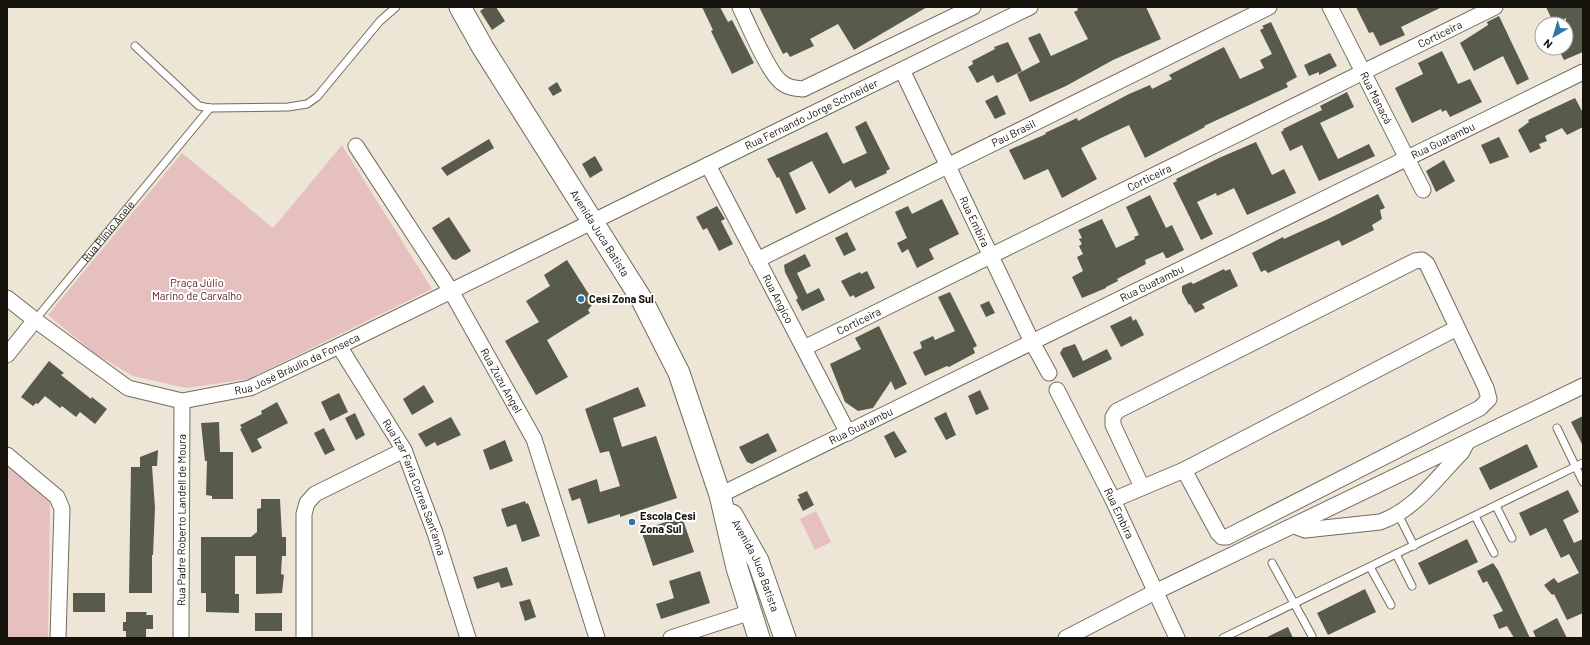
<svg xmlns="http://www.w3.org/2000/svg" width="1590" height="645" viewBox="0 0 1590 645" font-family="Barlow,sans-serif">
<rect width="100%" height="100%" fill="#ede5d5"/>
<g fill="#e6c0bf">
<polygon points="342,145 432,289 249,379 186,388 133,376 94,353 48,315 182,153 273,228"/>
<polygon points="7,464 50,500 48,638 7,638"/>
<polygon points="816,511 831,542 815,550 800,519"/>
</g>
<g fill="#585b4c">
<polygon points="486,7 496,7 505,21 492,30 480,11"/>
<polygon points="702,7 720,7 728,22 732,20 754,63 732,74 711,31 713,30"/>
<polygon points="759,7 927,7 854,50 838,24 810,39 814,46 790,57 787,52 783,54"/>
<polygon points="1077,7 1146,7 1161,39 1113,60 1066,86 1030,102 1017,74 1040,62 1028,38 1040,33 1051,56 1088,39 1074,12 1078,10"/>
<polygon points="1356,7 1442,7 1401,27 1405,35 1380,46 1373,32 1369,33"/>
<polygon points="1546,7 1583,7 1583,52 1564,60 1558,48 1566,48 1566,18 1554,24"/>
<polygon points="1499,16 1529,79 1517,85 1503,56 1474,71 1460,43 1488,25 1487,22"/>
<polygon points="1271,22 1297,77 1286,83 1288,87 1204,126 1205,127 1145,158 1129,125 1103,137 1081,148 1097,179 1062,198 1048,169 1024,180 1009,150 1046,134 1045,133 1077,118 1078,121 1129,94 1150,85 1152,89 1172,79 1169,75 1224,47 1240,79 1264,68 1260,60 1272,54 1260,30 1264,28 1262,26"/>
<polygon points="1008,42 1022,71 997,83 993,75 977,83 968,67 973,64 972,61 995,49 994,47"/>
<polygon points="1442,51 1458,84 1470,79 1482,102 1450,117 1446,110 1442,112 1441,109 1412,123 1395,88 1423,74 1418,63"/>
<polygon points="1330,53 1337,66 1319,75 1319,72 1309,76 1304,65"/>
<polygon points="557,82 562,91 553,96 548,88"/>
<polygon points="1347,92 1354,107 1320,123 1338,159 1369,144 1375,156 1319,181 1302,145 1290,151 1281,132 1284,130 1283,129 1322,110 1320,106"/>
<polygon points="997,95 1006,114 995,119 985,101"/>
<polygon points="1575,98 1583,113 1583,127 1567,135 1562,128 1545,136 1547,141 1539,144 1541,148 1530,153 1518,130 1529,122 1528,120"/>
<polygon points="866,121 890,169 886,171 887,173 855,188 851,180 829,194 812,161 789,173 806,209 796,214 779,177 777,178 767,159 827,132 843,164 867,153 855,127"/>
<polygon points="1499,137 1509,157 1490,164 1481,145"/>
<polygon points="489,139 494,148 447,176 441,168"/>
<polygon points="1256,142 1272,175 1284,169 1296,193 1247,215 1234,188 1217,196 1216,193 1197,202 1213,234 1201,240 1173,183 1177,181 1176,179 1219,158"/>
<polygon points="595,156 603,170 590,178 582,164"/>
<polygon points="1444,160 1455,181 1436,192 1426,171"/>
<polygon points="1378,194 1385,208 1380,210 1382,219 1372,225 1374,230 1342,246 1339,240 1268,273 1265,270 1261,272 1252,253 1283,237 1284,239 1330,218"/>
<polygon points="1150,195 1166,228 1172,225 1184,250 1168,258 1166,258 1163,252 1145,260 1146,264 1117,279 1118,281 1106,287 1106,288 1082,298 1072,277 1083,271 1077,257 1083,254 1079,246 1082,244 1079,239 1082,238 1078,230 1102,219 1116,248 1135,239 1134,237 1139,235 1126,207"/>
<polygon points="942,199 959,234 929,249 934,259 917,268 908,249 902,253 897,243 907,238 895,212 908,206 912,214"/>
<polygon points="717,206 725,219 721,221 733,244 719,251 707,228 703,230 696,217"/>
<polygon points="449,217 471,251 456,260 452,259 432,228"/>
<polygon points="847,232 856,250 844,256 835,238"/>
<polygon points="805,254 811,266 797,273 807,294 819,288 825,300 802,311 796,300 798,298 785,272 784,265"/>
<polygon points="567,260 590,296 592,305 588,310 590,313 547,340 568,377 536,395 505,341 539,322 526,301 550,286 544,275"/>
<polygon points="1224,269 1225,271 1230,269 1238,286 1202,304 1205,308 1195,313 1190,304 1189,305 1182,292 1182,286 1191,282 1193,284"/>
<polygon points="867,271 875,288 855,298 854,295 850,297 841,281 860,272 861,274"/>
<polygon points="950,292 977,346 973,348 975,353 949,367 947,366 925,376 913,352 922,348 920,342 933,336 935,340 955,331 938,297"/>
<polygon points="989,301 995,313 986,317 980,305"/>
<polygon points="1131,316 1133,321 1136,319 1144,335 1121,347 1110,326"/>
<polygon points="879,326 907,384 895,390 891,381 873,408 858,411 845,402 830,364 861,349 855,338"/>
<polygon points="1075,344 1083,361 1107,349 1112,359 1073,378 1060,353 1063,348"/>
<polygon points="49,361 64,373 61,375 91,399 92,397 107,409 95,424 80,412 76,417 62,406 60,408 45,396 38,404 36,403 33,406 21,397"/>
<polygon points="424,385 434,402 412,415 403,399"/>
<polygon points="638,387 646,406 613,418 622,447 656,436 677,498 620,517 620,514 588,524 580,498 572,501 568,489 597,479 600,492 620,486 609,451 600,453 585,409"/>
<polygon points="980,390 989,409 976,415 968,396"/>
<polygon points="339,393 348,412 330,421 321,402"/>
<polygon points="277,402 288,423 257,439 262,448 252,453 240,429 242,428 240,425 262,414 261,411"/>
<polygon points="946,412 956,435 946,440 934,418"/>
<polygon points="355,413 365,435 356,440 345,418"/>
<polygon points="1583,416 1583,446 1571,422"/>
<polygon points="451,417 461,435 437,446 435,442 426,447 418,434"/>
<polygon points="219,422 220,452 233,452 233,499 212,499 212,496 206,495 207,461 205,461 201,423"/>
<polygon points="324,428 335,450 325,455 314,433"/>
<polygon points="894,431 907,452 895,458 884,436"/>
<polygon points="768,433 777,451 752,464 747,462 739,447"/>
<polygon points="505,440 513,461 490,470 483,450"/>
<polygon points="1527,444 1538,467 1490,490 1479,468"/>
<polygon points="158,450 157,466 152,466 155,508 153,555 152,555 152,593 129,593 131,467 140,467 140,457"/>
<polygon points="1568,490 1579,512 1563,520 1574,543 1583,539 1583,613 1567,620 1554,594 1552,595 1544,585 1554,578 1558,583 1579,573 1569,554 1561,558 1546,528 1530,536 1519,513"/>
<polygon points="807,491 814,505 803,511 797,499 800,498 798,495"/>
<polygon points="261,499 280,499 282,537 286,537 286,556 282,556 281,574 284,575 282,593 256,594 256,556 235,556 235,594 239,594 239,613 206,612 206,593 201,593 201,537 251,537 257,532 257,509 261,508"/>
<polygon points="525,501 526,504 528,503 540,536 522,542 516,524 507,527 501,509"/>
<polygon points="682,517 694,552 653,566 641,530"/>
<polygon points="1467,539 1478,562 1429,585 1418,563"/>
<polygon points="1493,563 1498,570 1530,638 1514,638 1507,626 1499,629 1493,615 1503,611 1487,581 1483,583 1477,571"/>
<polygon points="507,567 513,585 501,588 499,582 477,589 473,577"/>
<polygon points="700,571 710,603 661,619 656,604 674,598 669,581"/>
<polygon points="1365,589 1376,612 1328,635 1317,613"/>
<rect x="73" y="593" width="32" height="19"/>
<polygon points="530,599 536,617 525,621 519,602"/>
<polygon points="126,612 147,612 146,615 153,615 153,629 146,629 146,638 126,638 126,631 123,631 123,622 126,622"/>
<rect x="255" y="613" width="27" height="18"/>
<polygon points="1557,618 1567,638 1536,638 1533,631"/>
<polygon points="1288,627 1293,638 1265,638"/>
</g>
<g fill="none" stroke-linecap="round" stroke-linejoin="round">
<defs>
<g id="service">
<polyline points="135,46 199,106 210,108 288,107 307,104 317,97 380,21 396,7"/>
<path id="s1" d="M35,320L210,108"/>
<polyline points="1557,428 1583,482"/>
<polyline points="1496,506 1512,538"/>
<polyline points="1398,514 1414,546"/>
<polyline points="1475,516 1494,553"/>
<polyline points="1396,554 1412,586"/>
<polyline points="1272,563 1312,636"/>
<polyline points="1370,567 1391,605"/>
<polyline points="1223,638 1583,463"/>
</g>
<g id="minor">
<path d="M740,7C748,24 768,71 780,81C787,88 795,88 803,89L973,7"/>
<path id="s2" d="M1330,7L1423,190"/>
<path id="s3" d="M902,70L1032,342L1049,373"/>
<path id="s4" d="M356,146L451,291L534,439L597,638"/>
<path id="s5" d="M708,165L848,433"/>
<path id="s6" d="M757,260L1269,7"/>
<path id="s7" d="M7,298L35,320L128,388L182,401L250,388L339,346L1030,7"/>
<path id="s8" d="M339,346L404,450L435,533L468,638"/>
<path id="s9" d="M804,348L1495,7"/>
<polyline points="7,355 35,320"/>
<path id="s10" d="M1057,390L1113,500L1177,638"/>
<polyline points="7,455 57,497 62,509 58,638"/>
<polyline points="1142,487 1113,425 1113,417 1117,411 1415,261 1422,260 1427,264 1486,388 1489,399 1480,408 1227,537 1222,537 1218,533 1184,470"/>
<path id="s11" d="M720,495L1583,72"/>
<polyline points="1113,500 1184,470 1457,328"/>
<path d="M1294,526L1305,530L1380,522C1415,510 1437,477 1462,452L1466,444"/>
<path id="s12" d="M181,638L182,401"/>
<polyline points="304,638 304,514 307,503 315,494 404,450"/>
<polyline points="671,638 751,612"/>
<polyline points="1066,638 1155,592 1583,386"/>
</g>
<g id="secondary">
<path id="s13" d="M460,7L483,48L642,300L679,373L720,495L737,568L759,638"/>
<path id="s14" d="M732,515L758,561L785,638"/>
</g>
</defs>
<use href="#service" stroke="#736c5e" stroke-width="9"/>
<use href="#minor" stroke="#736c5e" stroke-width="17"/>
<use href="#secondary" stroke="#736c5e" stroke-width="23"/>
<use href="#service" stroke="#fff" stroke-width="7"/>
<use href="#minor" stroke="#fff" stroke-width="15"/>
<use href="#secondary" stroke="#fff" stroke-width="21"/>
</g>
<g fill="#2d76aa" stroke="#fff" stroke-width="1.5">
<circle cx="581" cy="299" r="4"/>
<circle cx="632" cy="522" r="4"/>
</g>
<g text-anchor="middle" stroke-width="4" stroke-linejoin="round" paint-order="stroke">
<g font-size="11" fill="#15120c" stroke="#fff">
<text dy="4" stroke="none"><textPath href="#s9" startOffset="709">Corticeira</textPath></text>
<text dy="4" stroke="none"><textPath href="#s2" startOffset="102">Rua Manacá</textPath></text>
<text dy="4" stroke="none"><textPath href="#s7" startOffset="900">Rua Fernando Jorge Schneider</textPath></text>
<text dy="4" stroke="none"><textPath href="#s6" startOffset="286">Pau Brasil</textPath></text>
<text dy="4" stroke="none"><textPath href="#s11" startOffset="805">Rua Guatambu</textPath></text>
<text dy="4" stroke="none"><textPath href="#s9" startOffset="385">Corticeira</textPath></text>
<text dy="4" stroke="none"><textPath href="#s3" startOffset="168">Rua Embira</textPath></text>
<text dy="4" stroke="none"><textPath href="#s1" startOffset="115">Rua Plínio Anele</textPath></text>
<text dy="4" stroke="none"><textPath href="#s13" startOffset="266">Avenida Juca Batista</textPath></text>
<text dy="4" stroke="none"><textPath href="#s11" startOffset="481">Rua Guatambu</textPath></text>
<text dy="4" stroke="none"><textPath href="#s5" startOffset="151">Rua Angico</textPath></text>
<text dy="4" stroke="none"><textPath href="#s9" startOffset="61">Corticeira</textPath></text>
<text dy="4" stroke="none"><textPath href="#s7" startOffset="328">Rua José Bráulio da Fonseca</textPath></text>
<text dy="4" stroke="none"><textPath href="#s4" startOffset="276">Rua Zuzu Angel</textPath></text>
<text dy="4" stroke="none"><textPath href="#s11" startOffset="157">Rua Guatambu</textPath></text>
<text dy="4" stroke="none"><textPath href="#s8" startOffset="161">Rua Izar Faria Correa Sant'anna</textPath></text>
<text dy="4" stroke="none"><textPath href="#s10" startOffset="138">Rua Embira</textPath></text>
<text dy="4" stroke="none"><textPath href="#s12" startOffset="118">Rua Padre Roberto Landell de Moura</textPath></text>
<text dy="4" stroke="none"><textPath href="#s14" startOffset="56">Avenida Juca Batista</textPath></text>
</g>
<g font-size="11" fill="#5a2325" stroke="#fff">
<text x="197" y="287">Praça Júlio<tspan x="197" dy="13">Marino de Carvalho</tspan></text>
</g>
<g font-size="11" font-weight="bold" fill="#15120c" stroke="#fff" text-anchor="start">
<text x="589" y="303">Cesi Zona Sul</text>
<text x="640" y="520">Escola Cesi<tspan x="640" dy="13">Zona Sul</tspan></text>
</g>
</g>
<rect width="1590" height="645" fill="none" stroke="#15120c" stroke-width="16"/>
<g transform="translate(1554 36) rotate(218)"><circle r="19" fill="#ffffff" stroke="#a1a09e"/>
<path d="M0-3L7 15L0 10L-7 15Z" fill="#2d76aa"/>
<text y="-6" font-size="11" font-weight="bold" text-anchor="middle" fill="#15120c">N</text>
</g>
</svg>
